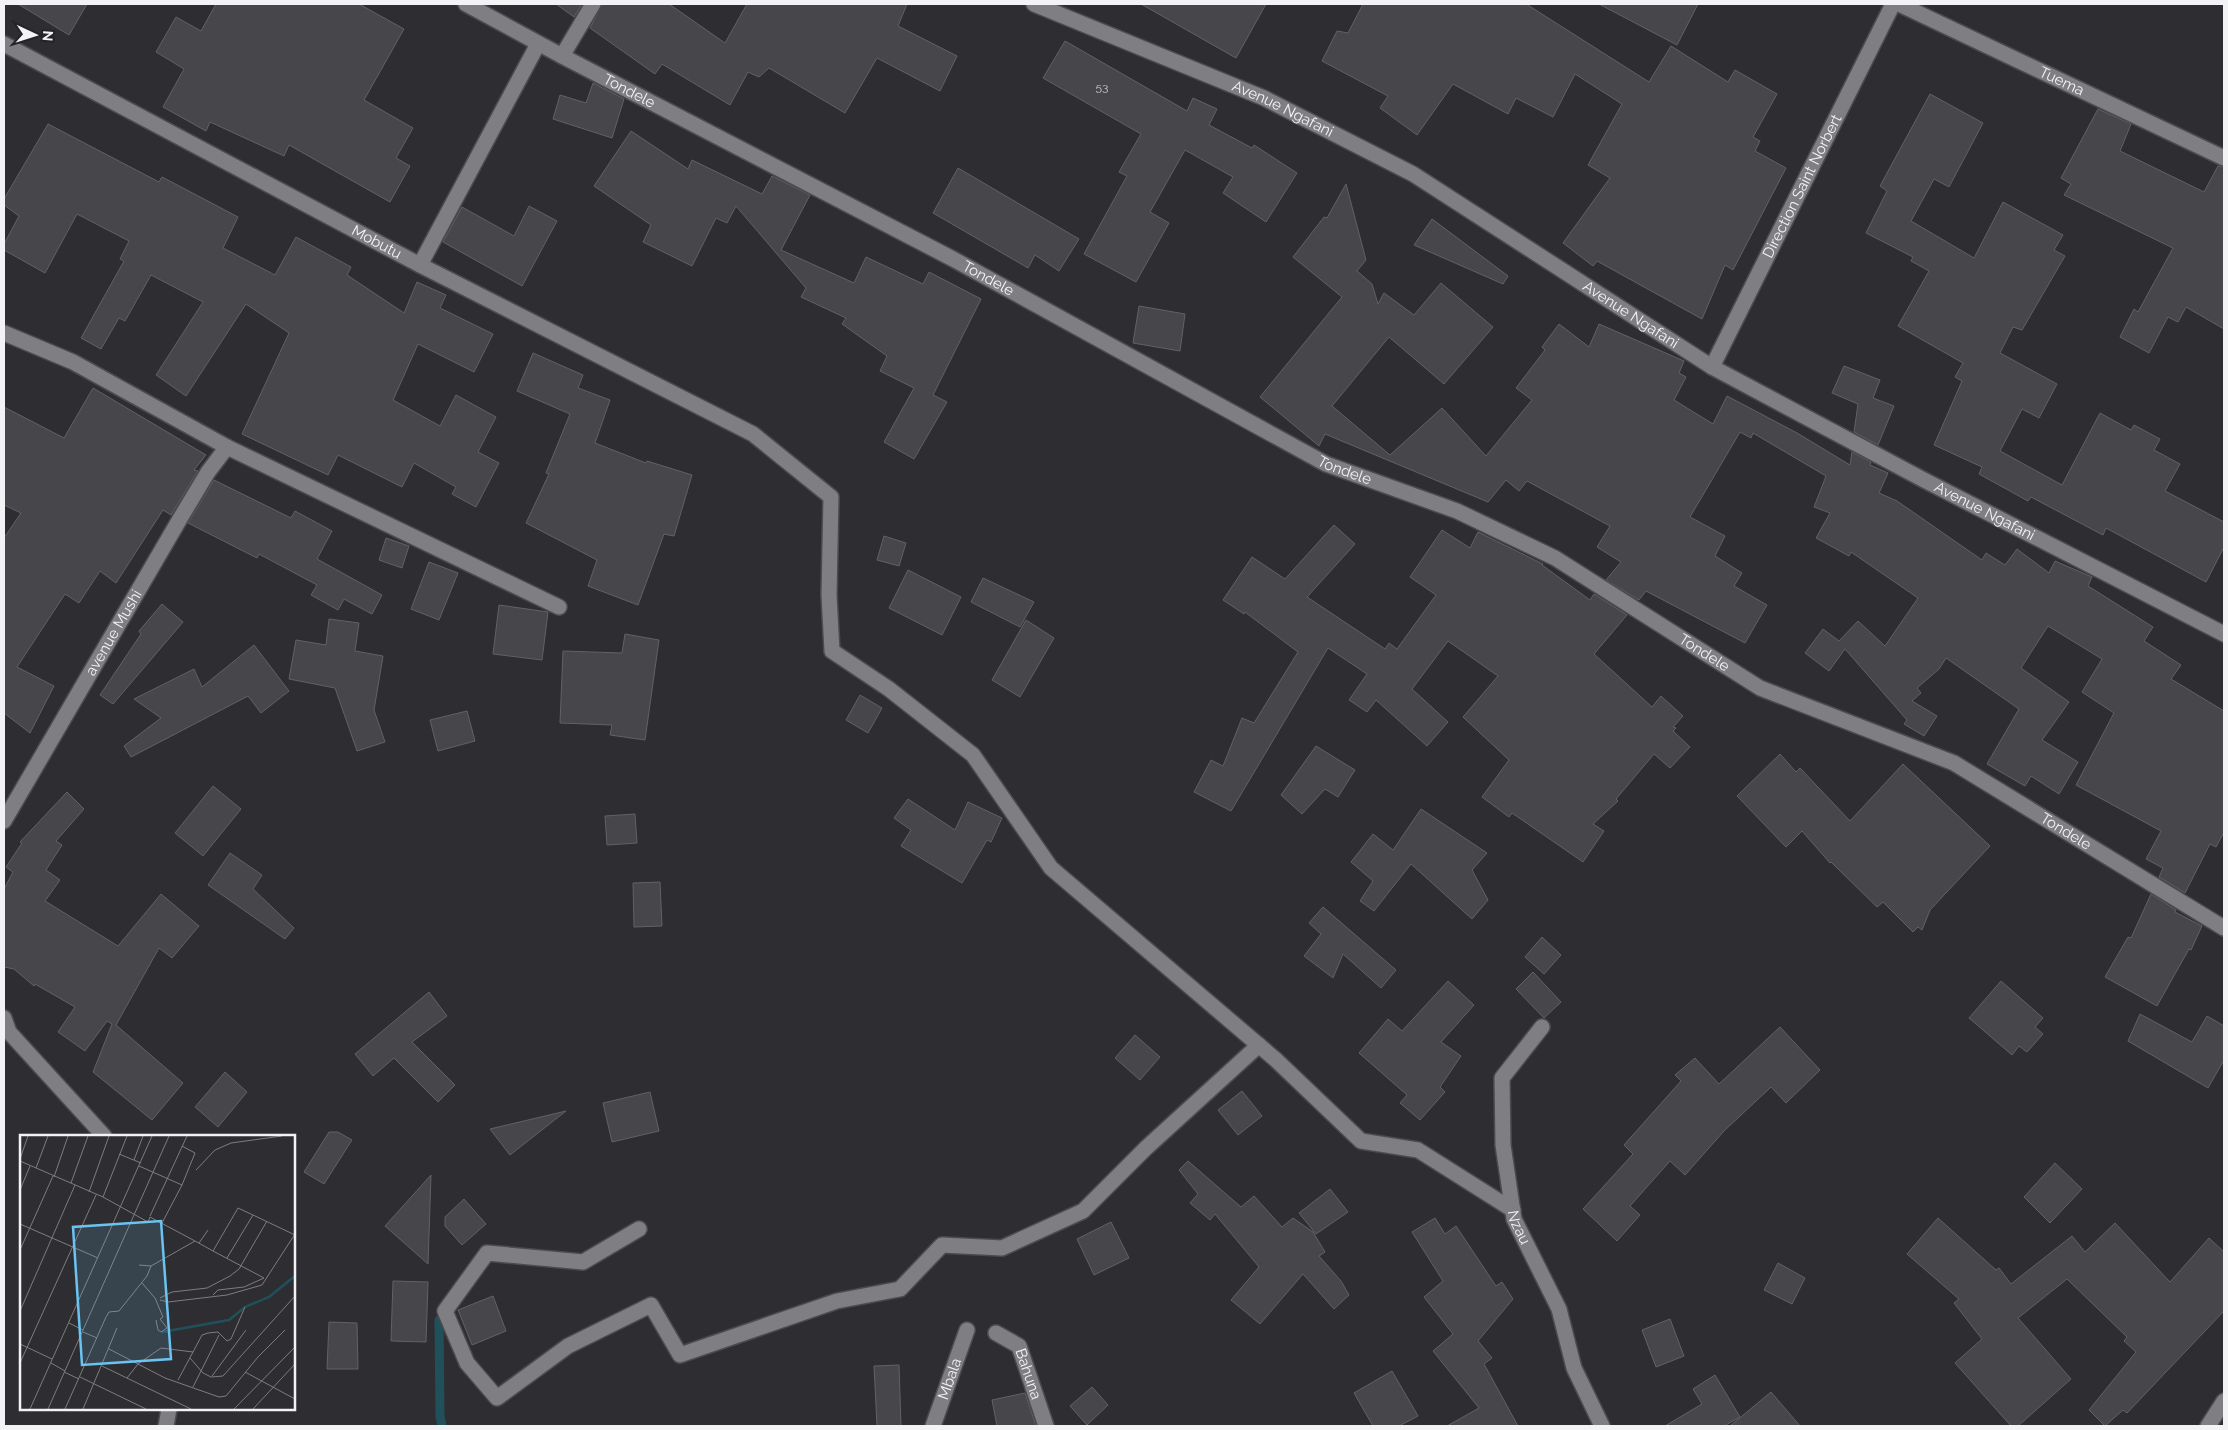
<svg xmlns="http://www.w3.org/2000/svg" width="2228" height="1430" viewBox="0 0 2228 1430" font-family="Raleway,sans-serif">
<rect width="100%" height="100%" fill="#2e2e32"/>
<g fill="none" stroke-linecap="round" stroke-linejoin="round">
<polyline stroke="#20515b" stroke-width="9" points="439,1320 440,1416 442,1426"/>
</g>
<g fill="#46464b" stroke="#616266">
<polygon points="18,4 87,4 69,35"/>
<polygon points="216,4 359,4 404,29 364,100 413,128 396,158 410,166 390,202 289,145 284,156 210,122 206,131 163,107 184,69 156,52 176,17 201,31"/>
<polygon points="556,4 582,4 574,17"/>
<polygon points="602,4 669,4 725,43 747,4 907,4 898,26 957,56 940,91 877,58 845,113 769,68 759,77 748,72 730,105 662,64 655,74 590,28"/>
<polygon points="1141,4 1266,4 1236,58"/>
<polygon points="1363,4 1526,4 1649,82 1671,46 1728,82 1735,70 1777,94 1753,137 1760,141 1755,151 1786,168 1733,270 1725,265 1702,319 1597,261 1593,266 1563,243 1610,178 1588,165 1622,104 1575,74 1553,117 1516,98 1508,114 1453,84 1417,135 1380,108 1388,96 1322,61 1337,31 1348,33"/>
<polygon points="1599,4 1698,4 1677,45"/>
<polygon points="1065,41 1187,111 1193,98 1217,109 1209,125 1252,148 1254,145 1297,173 1266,222 1223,193 1233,177 1185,150 1150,212 1169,223 1136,282 1084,254 1127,176 1119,172 1141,134 1043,78"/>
<polygon points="593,83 624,99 612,138 553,119 560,95 586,103"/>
<polygon points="1930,94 1983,123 1949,187 1934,179 1911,221 1974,258 2003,202 2063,235 2054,250 2065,256 2022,330 2013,327 2000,353 2057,384 2039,418 2022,409 2000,451 2062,485 2100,413 2131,430 2134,425 2160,439 2154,450 2180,464 2165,491 2224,522 2224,547 2206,582 2106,528 2103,535 2031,497 2028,501 1979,474 1982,467 1934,445 1962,381 1955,377 1963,363 1898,326 1929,271 1911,261 1913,257 1866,233 1887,191 1880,186"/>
<polygon points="2098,109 2131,124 2120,151 2204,192 2218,166 2224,167 2224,329 2186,307 2178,322 2168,317 2149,353 2120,337 2134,309 2138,312 2173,248 2064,195 2071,184 2061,178"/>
<polygon points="48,124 159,182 162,177 238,217 223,248 275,275 296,237 351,267 347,275 404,313 417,282 446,295 440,308 493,334 474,372 418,344 393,400 440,426 456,395 496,417 478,452 499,463 476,507 452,494 456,487 414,463 402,487 338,455 328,475 242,434 289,333 246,304 186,396 156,375 203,302 151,275 125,321 119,318 101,349 81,338 124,261 120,259 129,241 77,214 45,273 4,250 4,244 19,216 4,205 4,199"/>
<polygon points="631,131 688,169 692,160 762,194 772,176 810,195 781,250 854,283 866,257 923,284 929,272 981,299 933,395 947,402 914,459 884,442 914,388 880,371 887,356 842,324 846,318 801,297 806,288 736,206 727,223 716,218 692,266 643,242 651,225 594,186"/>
<polygon points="958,168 1079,239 1059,271 1035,255 1028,268 933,213"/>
<polygon points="1346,184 1366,260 1357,271 1372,284 1378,304 1384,293 1414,315 1441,283 1493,327 1444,384 1389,337 1332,406 1390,455 1442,408 1486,456 1532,400 1516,388 1545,350 1542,347 1559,324 1589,347 1599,324 1684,361 1679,373 1686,377 1674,400 1713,424 1727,396 1797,433 1850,465 1852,452 1871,462 1870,465 1888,473 1879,493 1897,501 1982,560 1986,553 2005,565 2017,549 2049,573 2055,561 2092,577 2088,586 2153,627 2144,641 2181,665 2171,679 2224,711 2224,832 2216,847 2210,844 2185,893 2159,877 2163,868 2146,859 2161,831 2076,785 2114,713 2082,692 2102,659 2048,626 2021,668 2069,702 2042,740 2078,762 2059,794 2031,776 2025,786 1987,764 2019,709 1946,658 1939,669 1917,688 1921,693 1912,701 1937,716 1924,736 1904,724 1907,720 1845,649 1829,671 1805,653 1823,629 1839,641 1858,621 1885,646 1918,598 1851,552 1849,556 1816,538 1830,513 1814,507 1826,476 1753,433 1751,438 1740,432 1690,517 1725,536 1715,556 1742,573 1734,586 1767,605 1745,643 1646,591 1639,600 1606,580 1621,562 1597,547 1610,526 1527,481 1519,491 1506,480 1488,502 1325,434 1319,446 1260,397 1342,297 1293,257 1324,217 1327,218"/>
<polygon points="529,206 557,221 522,286 443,242 462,207 514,236"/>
<polygon points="1432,219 1508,276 1503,284 1414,245"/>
<polygon points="1139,306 1185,314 1180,351 1133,343"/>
<polygon points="533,353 583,375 578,388 610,400 595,443 646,463 647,461 692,475 674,536 664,534 638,605 588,586 597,560 526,523 549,474 546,473 570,414 517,391"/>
<polygon points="1844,366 1880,380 1873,398 1894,406 1878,445 1854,432 1858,404 1832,393"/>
<polygon points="93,388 206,455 194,470 198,471 171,515 163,510 116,583 100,571 79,603 65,594 17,667 54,686 30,733 4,713 4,538 21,513 4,505 4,407 64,438"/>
<polygon points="214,480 291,518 295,511 332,531 317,559 382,595 372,614 344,599 338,610 311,595 317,585 259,554 257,558 188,523"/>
<polygon points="1334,525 1355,544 1307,597 1385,649 1389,643 1397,649 1436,595 1410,577 1442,530 1470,548 1478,532 1543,564 1542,565 1590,600 1594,594 1627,615 1594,654 1652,707 1661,696 1683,716 1673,727 1676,728 1673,731 1690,747 1670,768 1654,754 1616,799 1618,801 1593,824 1604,831 1583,862 1512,813 1509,817 1482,797 1509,760 1463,717 1498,676 1448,641 1412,689 1448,722 1427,746 1376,700 1367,712 1349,700 1367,674 1328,648 1231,811 1194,792 1211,760 1223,766 1242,718 1254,723 1298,652 1245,612 1244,614 1223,600 1252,557 1285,579"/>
<polygon points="884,536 906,543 899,566 877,560"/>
<polygon points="386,538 409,546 402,568 379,560"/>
<polygon points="429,562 458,573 439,620 411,609"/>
<polygon points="908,570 961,597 942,635 889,608"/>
<polygon points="983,578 1034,602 1020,627 971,602"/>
<polygon points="162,604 183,622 113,704 100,695 141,634 139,631"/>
<polygon points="499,605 548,612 542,660 493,654"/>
<polygon points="329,619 359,623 355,651 383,656 374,710 385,742 357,751 335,688 289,679 296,640 326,645"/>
<polygon points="1026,620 1054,638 1020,697 992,680"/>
<polygon points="625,634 659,640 645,740 610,735 612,725 560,723 563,651 622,653"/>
<polygon points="254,645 289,691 261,713 248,696 131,757 124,746 161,718 134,699 194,669 202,687"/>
<polygon points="860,695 882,708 868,733 846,720"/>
<polygon points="467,711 475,741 438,751 430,720"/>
<polygon points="1316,746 1355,770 1338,797 1325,789 1302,814 1281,795"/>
<polygon points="1780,754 1796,772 1800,768 1850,821 1903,764 1990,846 1930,910 1922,930 1918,927 1913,932 1883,902 1877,907 1831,862 1830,863 1802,831 1786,847 1737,796"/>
<polygon points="213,786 241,809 203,856 175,833"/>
<polygon points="67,792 84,809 56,841 62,845 46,870 60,880 45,901 118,946 161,894 199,926 172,958 159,948 116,1025 183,1083 152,1120 93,1072 112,1024 107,1021 85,1051 58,1032 75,1007 35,984 34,986 14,969 4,967 4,889 13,872 6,867 22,843 20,842"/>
<polygon points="908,799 955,830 968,802 1002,818 991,842 987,840 962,883 901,846 911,830 894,818"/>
<polygon points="1421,809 1487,853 1472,870 1488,900 1472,919 1411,864 1374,911 1360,901 1373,881 1351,862 1373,834 1393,850"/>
<polygon points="635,814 637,843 607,845 605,816"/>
<polygon points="230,853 262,875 253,889 294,928 285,939 208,885"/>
<polygon points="660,882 662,926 634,927 633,883"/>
<polygon points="2151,894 2176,910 2175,912 2202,926 2191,950 2189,949 2157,1006 2105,977 2128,937 2131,938"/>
<polygon points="1323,907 1396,970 1381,988 1343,954 1333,978 1304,956 1321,934 1309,923"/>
<polygon points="1542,937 1561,955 1544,974 1525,957"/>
<polygon points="1533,972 1561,1002 1544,1018 1516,989"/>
<polygon points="1448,981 1474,1005 1441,1042 1461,1056 1440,1087 1445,1092 1420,1120 1400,1103 1407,1095 1359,1053 1388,1019 1402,1031"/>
<polygon points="2001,981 2043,1018 2035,1027 2043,1034 2027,1052 2019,1046 2012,1055 1969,1018"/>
<polygon points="429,992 447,1016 412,1042 455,1085 438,1102 394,1058 373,1076 355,1054"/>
<polygon points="2140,1014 2192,1042 2207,1016 2224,1026 2224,1060 2208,1088 2128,1041"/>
<polygon points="1780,1027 1820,1070 1786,1103 1771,1087 1724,1131 1685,1175 1670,1161 1630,1206 1640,1215 1617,1241 1583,1209 1633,1154 1624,1145 1681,1081 1675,1075 1695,1058 1719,1084"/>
<polygon points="1135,1035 1160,1057 1140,1080 1115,1058"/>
<polygon points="225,1072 247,1092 218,1127 195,1107"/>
<polygon points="1242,1091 1262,1116 1238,1135 1218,1110"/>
<polygon points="650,1092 659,1131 612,1142 603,1103"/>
<polygon points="566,1111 510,1155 490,1129"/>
<polygon points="329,1132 338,1132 352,1140 324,1184 304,1172"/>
<polygon points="1188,1161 1241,1207 1254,1196 1282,1227 1293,1218 1313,1232 1325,1252 1319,1256 1341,1281 1349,1295 1334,1309 1303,1274 1260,1324 1231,1300 1259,1267 1215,1214 1210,1220 1190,1203 1198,1194 1179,1170"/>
<polygon points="2055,1163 2082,1189 2050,1223 2024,1197"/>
<polygon points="431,1175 428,1264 385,1226"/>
<polygon points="1330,1189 1348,1212 1316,1234 1299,1213"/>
<polygon points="464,1199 486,1224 462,1245 445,1226 445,1217"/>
<polygon points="1435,1218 1445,1234 1456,1226 1496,1286 1502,1282 1513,1299 1478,1341 1492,1358 1484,1364 1518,1426 1447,1426 1479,1408 1433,1351 1453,1334 1424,1297 1443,1281 1412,1232"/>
<polygon points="1938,1218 1996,1270 1999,1268 2011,1284 2072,1236 2085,1252 2115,1223 2170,1282 2209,1238 2224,1252 2224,1311 2127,1413 2123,1410 2105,1426 2089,1410 2136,1352 2124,1341 2127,1337 2067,1279 2018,1318 2071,1379 2018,1426 2011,1426 1955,1363 1982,1339 1954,1303 1959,1299 1907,1254"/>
<polygon points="1111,1222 1129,1258 1094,1275 1077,1239"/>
<polygon points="1778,1263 1805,1278 1792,1304 1764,1290"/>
<polygon points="393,1281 428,1282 426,1342 391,1341"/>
<polygon points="493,1296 506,1331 472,1345 458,1310"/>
<polygon points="1670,1319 1684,1356 1656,1367 1642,1330"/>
<polygon points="329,1322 357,1323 358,1369 327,1369"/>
<polygon points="899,1365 901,1426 877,1426 874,1366"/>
<polygon points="1392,1371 1418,1416 1399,1426 1373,1426 1354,1393"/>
<polygon points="1715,1375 1740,1417 1724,1426 1665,1426 1702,1404 1693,1389"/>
<polygon points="1092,1387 1108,1405 1087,1425 1070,1406"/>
<polygon points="1771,1392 1800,1426 1730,1426"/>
<polygon points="1025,1393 1036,1426 997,1426 992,1400"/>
</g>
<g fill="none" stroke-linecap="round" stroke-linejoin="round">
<defs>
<g id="minor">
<path id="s1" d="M466,4L562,56L953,259L1326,464L1457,511L1555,558L1760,688L1954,763L2224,928"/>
<path id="s2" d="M1034,4L1264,98L1413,174L1712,367L1924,480L2224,634"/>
<path id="s3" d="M1899,4L2224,158"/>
<path id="s4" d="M4,44L420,265L753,434L831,497L829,595L832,651L889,689L973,755L1051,868L1275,1059L1361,1141L1418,1150L1513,1210"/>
<polyline points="562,56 593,4"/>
<polyline points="420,265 538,44"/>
<polyline points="4,333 73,362 227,447 559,607"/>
<path id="s5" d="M1712,367L1893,4"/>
<path id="s6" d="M4,821L181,517L208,472L227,447"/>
<polyline points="4,1018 9,1032 104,1136"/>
<path id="s7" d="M1542,1027L1502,1078L1503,1145L1514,1219L1559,1309L1574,1368L1602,1426"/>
<polyline points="639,1229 583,1262 487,1253 445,1311 467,1363 497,1398 568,1346 651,1305 680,1355 837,1301 900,1289 942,1245 1002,1248 1083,1211 1146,1148 1259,1045"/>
<path id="s8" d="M996,1333L1019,1346L1046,1426"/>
<polyline points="166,1426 169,1409"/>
<path id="s9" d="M933,1426L967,1330"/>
<polyline points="2208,1426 2224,1401"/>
</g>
</defs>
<use href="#minor" stroke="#4b4b4f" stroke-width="18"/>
<use href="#minor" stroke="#7e7e83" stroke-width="15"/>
</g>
<g text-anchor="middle" stroke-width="5" stroke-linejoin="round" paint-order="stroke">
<g font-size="12" fill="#c8c8cb">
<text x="1102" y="91">53</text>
</g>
<g font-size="15" fill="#f3f3f6" stroke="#242428">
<text dy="5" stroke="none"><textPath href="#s3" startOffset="180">Tuema</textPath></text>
<text dy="5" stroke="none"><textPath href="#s1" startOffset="185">Tondele</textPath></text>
<text dy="5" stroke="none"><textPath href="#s2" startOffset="270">Avenue Ngafani</textPath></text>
<text dy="5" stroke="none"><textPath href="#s5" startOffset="202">Direction Saint Norbert</textPath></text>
<text dy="5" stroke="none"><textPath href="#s4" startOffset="422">Mobutu</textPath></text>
<text dy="5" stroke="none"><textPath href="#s1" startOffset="590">Tondele</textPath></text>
<text dy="5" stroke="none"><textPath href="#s2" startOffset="675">Avenue Ngafani</textPath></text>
<text dy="5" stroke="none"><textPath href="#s1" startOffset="995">Tondele</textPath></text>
<text dy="5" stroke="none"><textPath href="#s2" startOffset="1080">Avenue Ngafani</textPath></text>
<text dy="5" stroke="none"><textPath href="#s6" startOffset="218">avenue Mushi</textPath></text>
<text dy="5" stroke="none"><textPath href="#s1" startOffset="1400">Tondele</textPath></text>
<text dy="5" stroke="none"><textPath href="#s1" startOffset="1805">Tondele</textPath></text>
<text dy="5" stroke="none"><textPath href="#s7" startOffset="216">Nzau</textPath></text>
<text dy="5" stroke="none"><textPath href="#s8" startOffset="56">Bahuna</textPath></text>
<text dy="5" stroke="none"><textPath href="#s9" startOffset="50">Mbala</textPath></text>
</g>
</g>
<g transform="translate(20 1135)">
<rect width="275" height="275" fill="#2e2e32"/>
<path fill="none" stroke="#20515b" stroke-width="2.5" d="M142,197L209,185L225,172L249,162L275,141"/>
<path fill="none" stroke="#7d7d80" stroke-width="1" d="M99,19L121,28M0,24L8,1M114,25L123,1M0,26L83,62L128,87L130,82L175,106M119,31L162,50L175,18L162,11M16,33L28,1M176,35L195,15L211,8L262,1M34,42L48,1M51,48L68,1M0,55L10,31M69,57L89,1M83,62L107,1M130,81L167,1M142,88L162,50M0,89L78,123M179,108L188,95M0,115L33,41M193,116L244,143M207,123L233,80L275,100M119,130L131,131L175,106L193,116L218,73L233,80M122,148L135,163L143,182L140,184L147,193L141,197L138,195L136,185M193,160L198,155L224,152L244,143M140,163L152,157L187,153L210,141L219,134L247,86M140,165L148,167L207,160L242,150L275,99M0,176L55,50M49,188L63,195M63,197L77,203M0,209L32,224M89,214L145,243L199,262L206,261L238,222L265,195M170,223L183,238L191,242L203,241L275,161M0,228L76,60M31,228L45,236M82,231L171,274M44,237L59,244M225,237L275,264M192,241L226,195M60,242L126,274M107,243L118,229L141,213L173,217L182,200L188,198L198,197L207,206L211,204L225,172M158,245L173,217M173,252L199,200M10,274L132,1M28,274L149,1M45,274L86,182L89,177L99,176L127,141L131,131M63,274L97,193M214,274L275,212M233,274L275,229"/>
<path fill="#6ac3f1" fill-opacity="0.15" stroke="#6ac3f1" stroke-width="2.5" d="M141,86L151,224L62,230L53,92Z"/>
<rect width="275" height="275" fill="none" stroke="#f3f3f6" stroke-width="2.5"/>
</g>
<rect width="2228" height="1430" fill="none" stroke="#f3f3f6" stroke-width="10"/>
<g transform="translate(35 35) rotate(94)" stroke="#242428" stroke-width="4" paint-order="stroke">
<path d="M0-4L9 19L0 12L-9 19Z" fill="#f3f3f6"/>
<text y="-8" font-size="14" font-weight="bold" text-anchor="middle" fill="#f3f3f6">N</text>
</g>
</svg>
